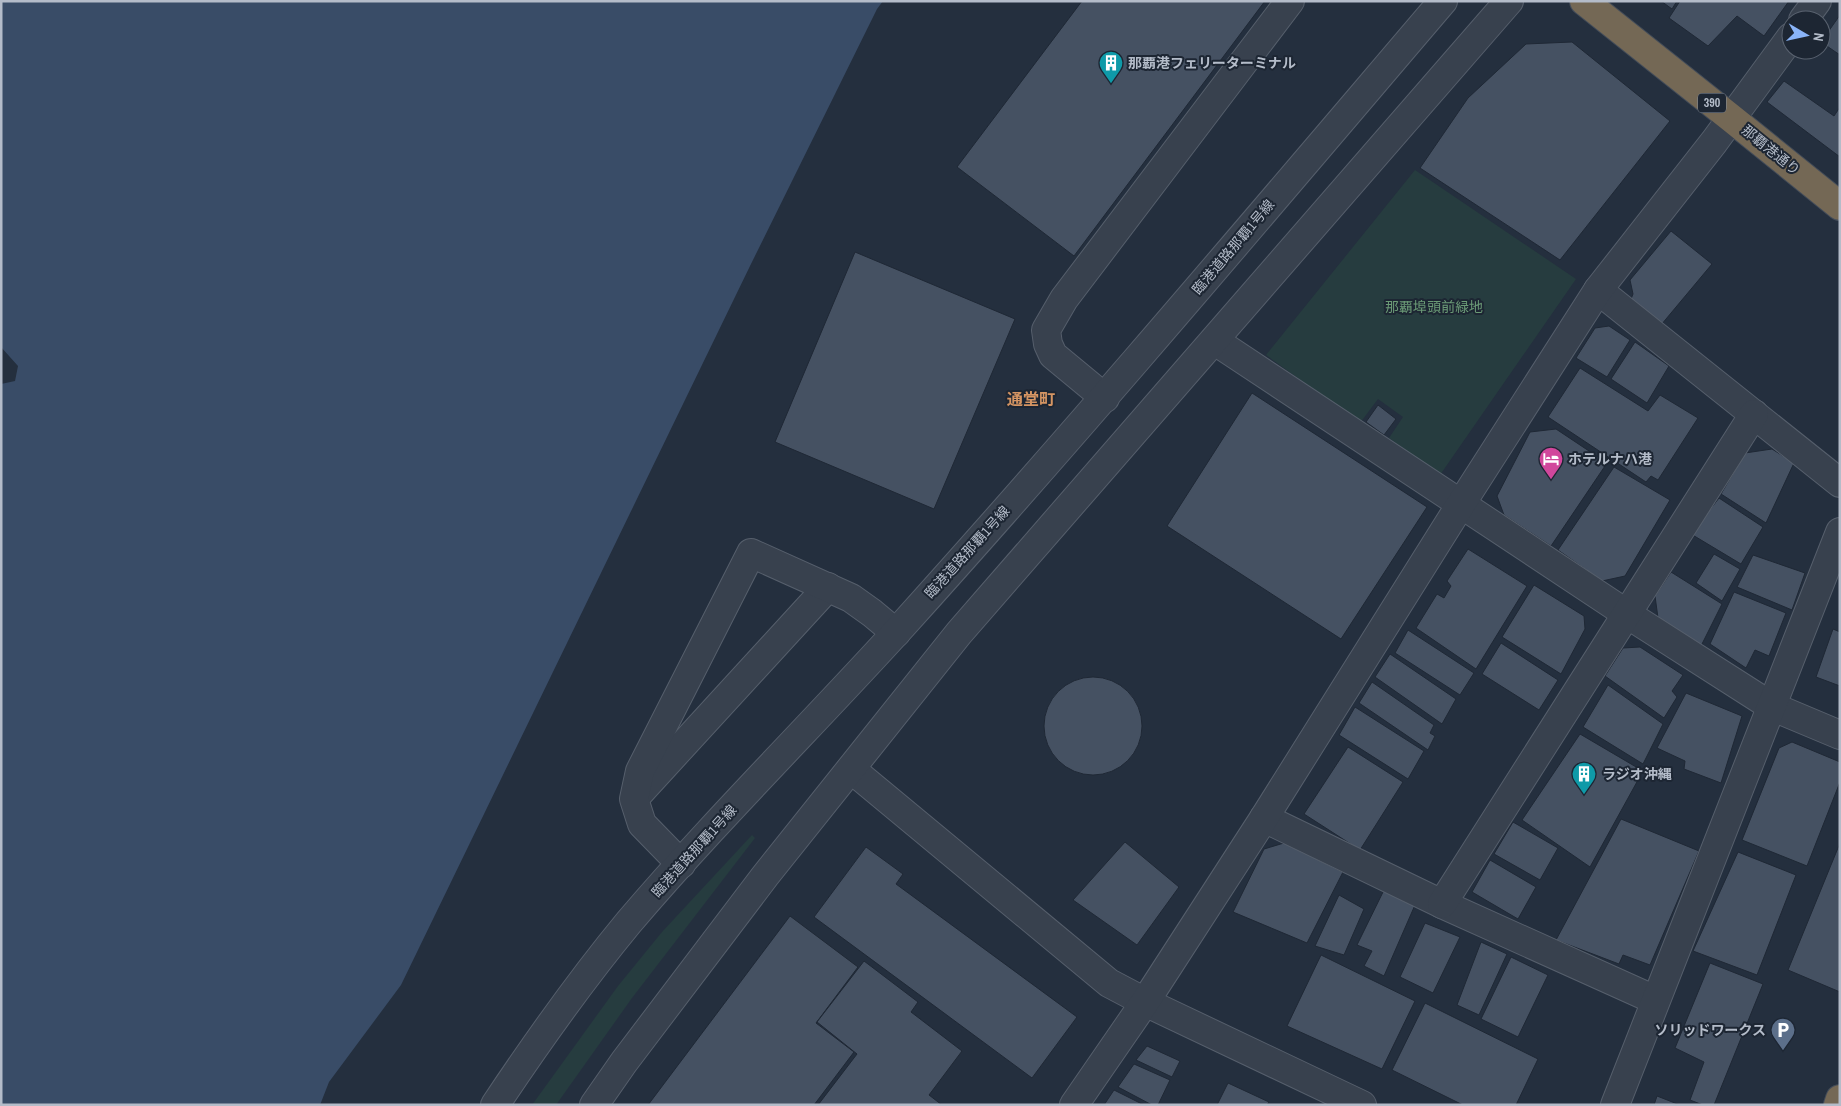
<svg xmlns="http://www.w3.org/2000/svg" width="1841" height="1106" viewBox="0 0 1841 1106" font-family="'Archivo Narrow','Noto Sans JP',sans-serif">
<rect width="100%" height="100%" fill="#242f3e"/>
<g fill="#263c3f">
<polygon points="1415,170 1576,279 1440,475 1389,438 1403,417 1378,399 1360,423 1266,355"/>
<polygon points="752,835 755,838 632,998 556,1105 532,1105 618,986 662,932"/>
</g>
<polygon fill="#394c67" points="1,1 883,1 877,9 750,266 401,985 329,1082 320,1105 1,1105 1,384 15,381 18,366 1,347"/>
<g fill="#455162" stroke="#1f2835">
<polygon points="1082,1 1265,1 1074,256 957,167"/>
<polygon points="1661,1 1677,1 1672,9"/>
<polygon points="1680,1 1789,1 1764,36 1737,16 1708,46 1669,18"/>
<polygon points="1840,15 1840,55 1821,42"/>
<polygon points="1572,42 1670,121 1560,260 1420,168 1468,98 1526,44"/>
<polygon points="1784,81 1834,116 1840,107 1840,157 1767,102"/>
<polygon points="1671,231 1712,264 1661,325 1631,299 1633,294 1630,280"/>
<polygon points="855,252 1015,319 934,509 775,442"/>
<polygon points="1609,326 1630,340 1607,377 1576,358 1595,328"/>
<polygon points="1635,342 1669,366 1647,403 1611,379"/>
<polygon points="1580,368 1648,411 1660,395 1698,418 1658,480 1651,476 1646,482 1548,417"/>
<polygon points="1252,393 1427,507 1341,639 1167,526"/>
<polygon points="1378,405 1396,419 1384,435 1366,422"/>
<polygon points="1556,429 1607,463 1551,546 1504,515 1497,496 1530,432"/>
<polygon points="1772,449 1794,463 1766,523 1721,494 1745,453"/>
<polygon points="1614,467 1670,500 1625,576 1602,581 1558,550"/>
<polygon points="1719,498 1763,527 1741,564 1691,534"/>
<polygon points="1468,549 1527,586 1476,669 1416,628 1437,594 1444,598 1451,586 1447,581"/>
<polygon points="1714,554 1740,569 1722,601 1696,583"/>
<polygon points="1753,555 1805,573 1792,610 1737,587"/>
<polygon points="1671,572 1722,604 1701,646 1658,618 1655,596"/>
<polygon points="1534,585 1584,616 1585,629 1561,674 1502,637"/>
<polygon points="1734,592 1786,613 1769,656 1755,650 1746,668 1710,644"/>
<polygon points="1833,629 1840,632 1840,686 1816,677"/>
<polygon points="1408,630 1474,673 1460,695 1395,653"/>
<polygon points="1501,643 1558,680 1539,710 1482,674"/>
<polygon points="1640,647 1683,675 1672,691 1677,697 1664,718 1605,676 1623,648"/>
<polygon points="1390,654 1456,699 1442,724 1375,677"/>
<circle cx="1093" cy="726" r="49"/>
<polygon points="1372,682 1434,725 1430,733 1435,736 1428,750 1359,703"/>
<polygon points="1608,685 1663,724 1643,764 1583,727"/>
<polygon points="1686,693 1742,716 1721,783 1684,769 1685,761 1657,748"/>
<polygon points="1355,707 1424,751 1408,779 1339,735"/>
<polygon points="1580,734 1643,771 1590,867 1522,820"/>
<polygon points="1792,742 1840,762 1840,782 1807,866 1742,840 1779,748"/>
<polygon points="1348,747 1403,782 1360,850 1304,814"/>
<polygon points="1621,819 1699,851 1650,965 1623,955 1619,964 1556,940"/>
<polygon points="1513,822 1558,848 1540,880 1494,854"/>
<polygon points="1125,842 1179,887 1137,945 1073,900"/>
<polygon points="1284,843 1343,872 1307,943 1233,912 1264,849"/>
<polygon points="1840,843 1840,992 1788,970"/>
<polygon points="866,847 903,874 896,884 1077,1017 1032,1078 814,917"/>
<polygon points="1738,852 1796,875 1757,975 1693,951"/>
<polygon points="1490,860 1536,887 1518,919 1472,892"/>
<polygon points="1384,890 1415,905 1384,976 1364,966 1372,951 1357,945"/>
<polygon points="1339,895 1364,909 1344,955 1315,946"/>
<polygon points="790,916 858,967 816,1023 854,1052 814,1105 648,1105"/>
<polygon points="1425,923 1460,937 1433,993 1400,977"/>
<polygon points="1481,942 1507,954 1479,1015 1457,1005"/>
<polygon points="1321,955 1415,1001 1382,1069 1287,1026"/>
<polygon points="1511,957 1548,975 1518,1037 1481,1019"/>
<polygon points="864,961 918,1002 911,1012 962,1051 929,1095 942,1105 818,1105 857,1054 817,1022"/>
<polygon points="1710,963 1763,984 1714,1105 1703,1105 1690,1100 1704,1062 1675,1048"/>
<polygon points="1425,1003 1538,1059 1516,1105 1463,1105 1392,1070"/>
<polygon points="1147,1046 1180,1061 1172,1077 1136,1060"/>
<polygon points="1134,1064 1170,1080 1158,1105 1152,1105 1118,1087"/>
<polygon points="1228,1083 1269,1102 1267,1105 1217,1105"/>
<polygon points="1114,1090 1144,1105 1104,1105"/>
<polygon points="1657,1096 1680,1105 1654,1105"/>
</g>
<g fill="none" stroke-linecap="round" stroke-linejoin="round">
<defs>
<g id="minor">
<polyline points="1803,20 1817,1"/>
<polyline points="1598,290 1840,483"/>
<polyline points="1215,341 1627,614 1771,706 1840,735"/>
<polyline points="1105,398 1053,355 1048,344 1046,330 1064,299 1290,1"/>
<polyline points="851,769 1109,983 1145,1002 1362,1105"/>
<polyline points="640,792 828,587"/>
<polyline points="1264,818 1442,904 1655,1000"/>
<polyline points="681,864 642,824 634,799 640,771 751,553 851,598 872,613 896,633"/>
<polyline points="1442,904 1754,414"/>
<path d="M495,1105C537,1042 581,980 629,922C716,820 812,725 902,626C1086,422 1264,211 1443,1"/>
<polyline points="594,1105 624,1062 765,876 959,633 1509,1"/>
<polyline points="1074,1105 1145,1002 1264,818 1461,504 1598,290 1714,142 1791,37"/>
<polyline points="1615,1105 1840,532"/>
</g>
<g id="highway">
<polyline points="1584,1 1731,118 1840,206"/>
<polyline points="1838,1105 1840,1099"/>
</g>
</defs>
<use href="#minor" stroke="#565f6c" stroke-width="30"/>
<use href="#highway" stroke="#434c59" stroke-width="30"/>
<use href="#minor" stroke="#38414e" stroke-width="28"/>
<use href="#highway" stroke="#746855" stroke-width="28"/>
</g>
<defs>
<symbol id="building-pin" viewBox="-11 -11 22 30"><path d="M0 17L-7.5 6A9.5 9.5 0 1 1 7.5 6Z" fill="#0f9aa8" stroke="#1d2633"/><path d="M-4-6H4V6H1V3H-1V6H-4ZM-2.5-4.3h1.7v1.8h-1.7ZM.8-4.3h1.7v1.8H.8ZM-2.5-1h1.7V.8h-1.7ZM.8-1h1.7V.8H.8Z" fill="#fff"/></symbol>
<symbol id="hotel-pin" viewBox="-11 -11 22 30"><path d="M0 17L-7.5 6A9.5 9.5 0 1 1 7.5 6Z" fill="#d1479c" stroke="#1d2633"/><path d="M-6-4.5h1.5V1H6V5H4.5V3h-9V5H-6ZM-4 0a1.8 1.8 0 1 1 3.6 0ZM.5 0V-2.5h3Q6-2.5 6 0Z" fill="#fff"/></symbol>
<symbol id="parking-pin" viewBox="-11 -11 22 30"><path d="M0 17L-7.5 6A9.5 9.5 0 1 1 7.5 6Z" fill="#5c6f8a" stroke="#1d2633"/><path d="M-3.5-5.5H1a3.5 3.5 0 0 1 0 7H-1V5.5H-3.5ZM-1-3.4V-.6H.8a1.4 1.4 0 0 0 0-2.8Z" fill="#fff"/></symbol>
</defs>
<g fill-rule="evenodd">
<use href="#building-pin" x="1097" y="49" width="28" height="38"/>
<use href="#hotel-pin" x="1537" y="445" width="28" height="38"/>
<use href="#building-pin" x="1570" y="760" width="28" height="38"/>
<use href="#parking-pin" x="1769" y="1016" width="28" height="38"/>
</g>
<g text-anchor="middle" stroke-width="4" stroke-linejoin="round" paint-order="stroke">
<rect fill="#1d2633" stroke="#878f9c" stroke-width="1" x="1698" y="93.5" width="28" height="19" rx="4"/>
<g font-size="12" font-weight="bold" fill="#b4bcc9">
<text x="1712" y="107">390</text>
</g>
<g font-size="14" font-weight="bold" fill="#b4bcc9" stroke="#1d2633" text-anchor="start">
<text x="1128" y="68">那覇港フェリーターミナル</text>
<text x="1568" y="464">ホテルナハ港</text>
<text x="1602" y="779">ラジオ沖縄</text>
<text x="1766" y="1035" text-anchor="end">ソリッドワークス</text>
</g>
<g font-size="14" fill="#b4bcc9" stroke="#1d2633">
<text transform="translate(1771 150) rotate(39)" y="5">那覇港通り</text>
<text transform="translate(1233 247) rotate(-50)" y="5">臨港道路那覇1号線</text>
<text transform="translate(967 552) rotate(-48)" y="5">臨港道路那覇1号線</text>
<text transform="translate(694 851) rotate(-48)" y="5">臨港道路那覇1号線</text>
</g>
<g font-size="14" fill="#6b9a76" stroke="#1d2633">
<text x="1434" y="312">那覇埠頭前緑地</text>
</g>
<g font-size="16" font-weight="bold" fill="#d59563" stroke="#1d2633">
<text x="1031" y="405">通堂町</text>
</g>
</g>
<rect width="1841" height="1106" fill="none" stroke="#b4bcc9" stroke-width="5"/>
<g transform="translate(1806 35) rotate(99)"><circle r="24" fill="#1d2633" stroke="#59626f"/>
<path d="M0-4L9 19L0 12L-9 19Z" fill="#8ab4f8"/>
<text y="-8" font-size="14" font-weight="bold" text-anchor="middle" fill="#b4bcc9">N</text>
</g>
</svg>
